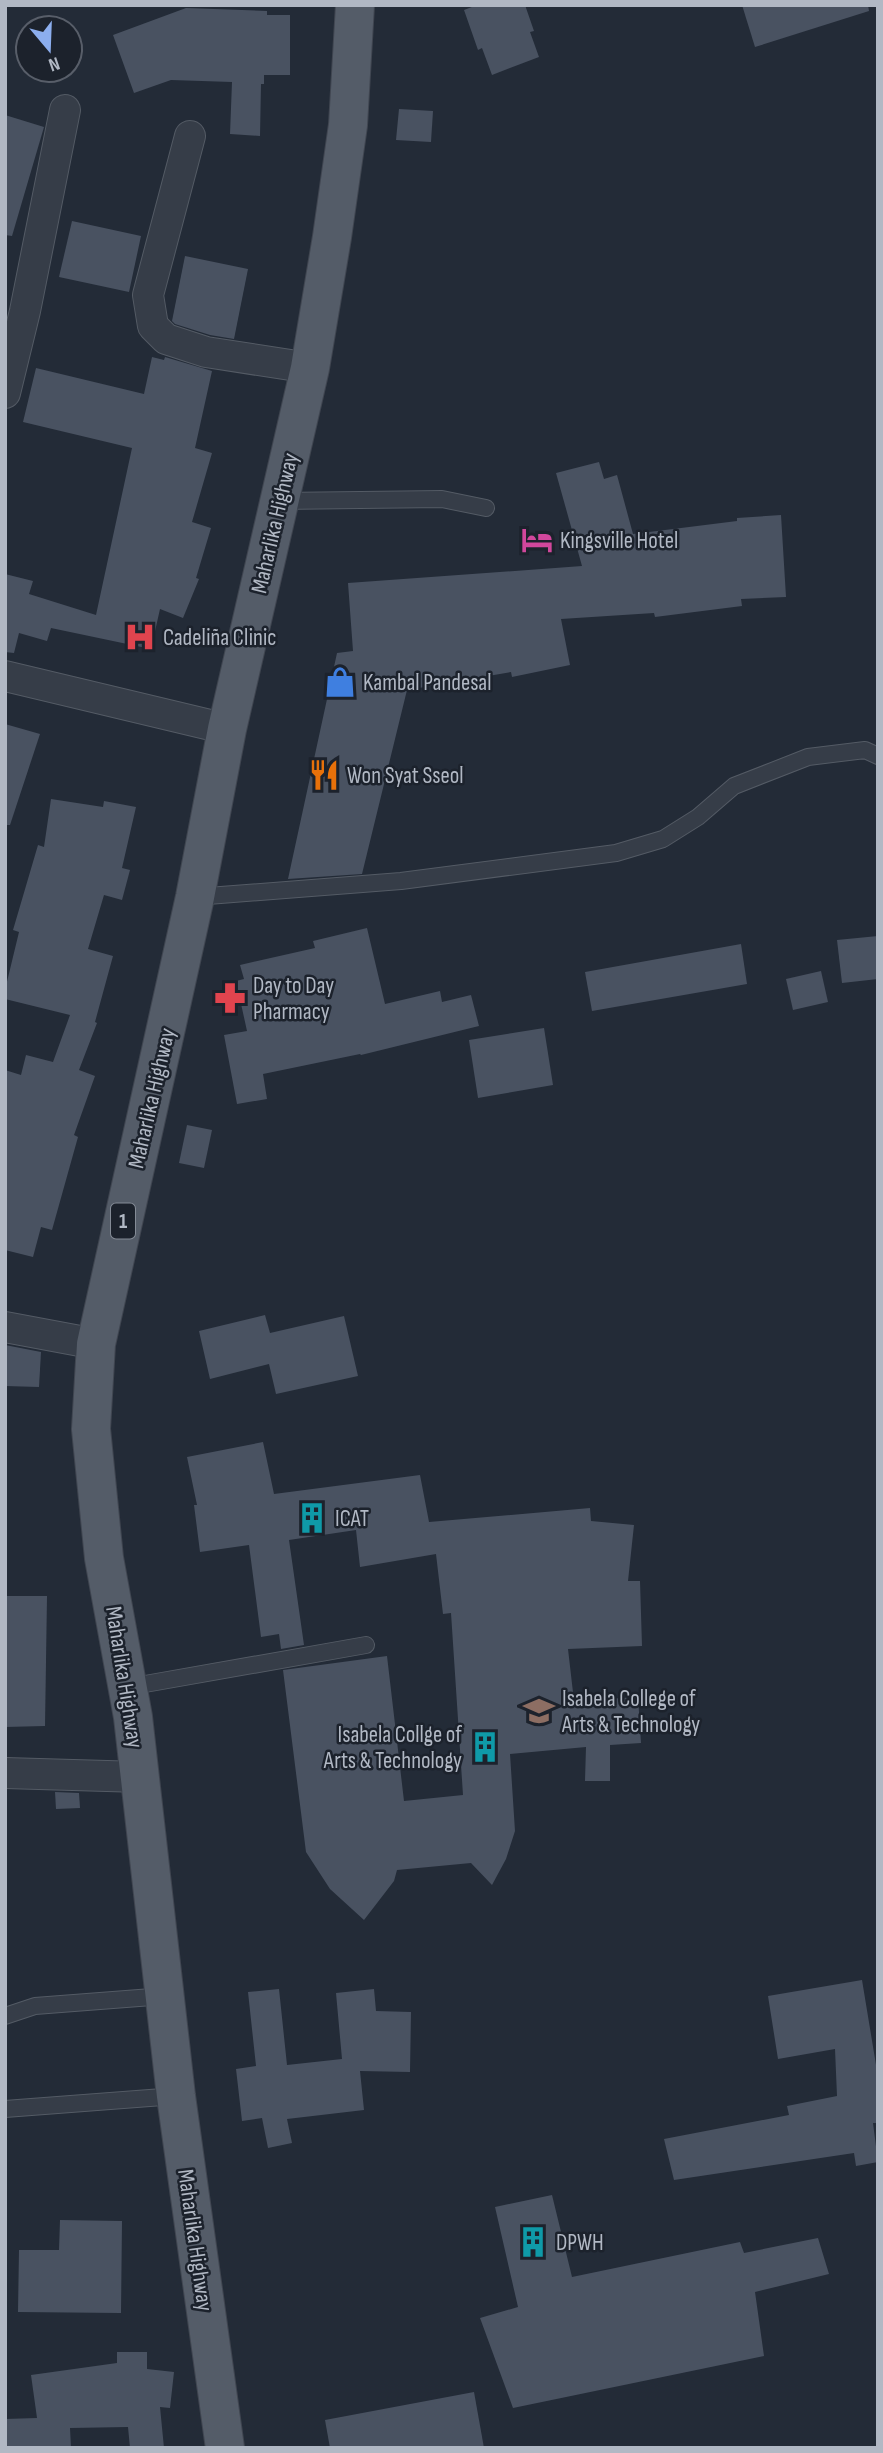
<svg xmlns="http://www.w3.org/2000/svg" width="883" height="2453" viewBox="0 0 883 2453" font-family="'Sofia Sans Condensed',sans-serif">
<rect width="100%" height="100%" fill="#232b37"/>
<g fill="#495261">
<polygon points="477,5 525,5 534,31 530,32 539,57 492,75 482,48 478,50 464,10"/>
<polygon points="742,5 868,5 869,11 755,47"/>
<polygon points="186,8 267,11 267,15 290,15 290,75 264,75 264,84 261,84 260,136 230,134 232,82 171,80 134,93 113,35"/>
<polygon points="399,109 433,111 431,142 396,140"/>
<polygon points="5,115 44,127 12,236 5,235"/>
<polygon points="72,221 141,236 129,292 59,277"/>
<polygon points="185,256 248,269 234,339 210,335 175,324 172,321"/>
<polygon points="152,357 164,360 165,357 212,371 195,448 212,453 192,522 211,528 196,578 199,579 183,618 160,609 151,649 51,628 47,641 19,633 14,653 5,652 5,574 33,581 29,594 96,615 132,448 23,422 36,368 144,394"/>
<polygon points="599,462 604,479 617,475 633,534 737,521 737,518 781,515 786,597 741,599 742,606 655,617 654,613 561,619 570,665 512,677 511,672 407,690 362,874 288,879 337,653 353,651 348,583 582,566 556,473"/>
<polygon points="5,724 40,734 10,825 5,825"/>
<polygon points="51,799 103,807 104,801 136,807 122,868 130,870 122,900 104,895 88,949 113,956 95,1022 97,1023 79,1070 95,1076 74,1135 78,1137 52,1230 41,1227 33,1257 5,1250 5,1070 21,1075 26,1055 53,1062 70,1015 5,999 5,990 19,932 13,930 38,845 44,847"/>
<polygon points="367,928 385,1004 440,991 442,1002 471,995 479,1026 361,1055 360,1054 263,1074 267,1099 237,1104 224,1035 247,1031 236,981 244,979 240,965 315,948 313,941"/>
<polygon points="878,936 878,979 842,983 837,940"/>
<polygon points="741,944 747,984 592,1011 585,972"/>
<polygon points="821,971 828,1002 793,1010 786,979"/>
<polygon points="544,1028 553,1085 478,1098 469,1040"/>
<polygon points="187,1125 212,1130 204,1168 179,1163"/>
<polygon points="265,1315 270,1333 344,1316 358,1376 276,1394 269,1364 210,1379 199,1331"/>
<polygon points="5,1345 41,1352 39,1387 5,1386"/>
<polygon points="263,1442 274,1494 420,1475 429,1522 590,1508 591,1521 634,1525 628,1581 640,1581 642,1646 568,1649 574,1701 638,1697 641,1743 610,1745 610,1781 585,1781 586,1747 510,1754 515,1831 506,1859 492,1885 471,1863 397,1870 394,1881 364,1920 330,1889 306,1852 283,1670 387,1656 404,1801 463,1795 451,1613 443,1614 436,1554 360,1567 356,1530 289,1540 304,1645 281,1649 279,1634 261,1637 249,1545 200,1552 194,1505 197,1505 187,1457"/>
<polygon points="5,1596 47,1596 45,1726 5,1727"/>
<polygon points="55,1792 79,1793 80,1808 56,1809"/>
<polygon points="862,1980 878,2077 878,2123 873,2123 878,2162 856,2166 854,2153 674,2180 664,2139 789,2115 787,2106 837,2096 835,2049 778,2059 768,1996"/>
<polygon points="279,1989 287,2065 342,2059 336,1993 374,1989 376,2011 411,2012 410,2072 360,2071 364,2110 287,2119 292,2143 268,2148 262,2118 242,2121 236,2069 256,2066 248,1992"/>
<polygon points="552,2195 572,2277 740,2242 744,2253 818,2238 829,2274 755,2292 764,2356 513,2408 480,2318 518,2307 495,2207"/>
<polygon points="60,2220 122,2221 121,2313 18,2312 19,2250 59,2250"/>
<polygon points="117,2352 147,2352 147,2369 174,2372 170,2408 160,2407 164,2448 130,2448 128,2427 70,2428 71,2448 5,2448 5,2419 37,2418 31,2375 117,2363"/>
<polygon points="474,2392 484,2448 330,2448 325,2420"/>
</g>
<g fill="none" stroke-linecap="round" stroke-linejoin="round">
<defs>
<g id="lane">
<polyline points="279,501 442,499 486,508"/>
<polyline points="195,897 401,881 616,853 663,839 698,817 734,786 808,757 865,750 878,756"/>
<polyline points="128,1687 366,1645"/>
<polyline points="5,2016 35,2006 165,1996"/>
<polyline points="5,2109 176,2096"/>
</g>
<g id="street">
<polyline points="190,136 148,295 153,326 166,339 206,352 310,368"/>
<polyline points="5,393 25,311 65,110"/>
<polyline points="5,676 227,729"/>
<polyline points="5,1327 96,1344"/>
<polyline points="5,1773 141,1777"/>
</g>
<polyline id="primary" points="225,2448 176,2096 133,1717 104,1558 91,1429 96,1344 195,897 227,729 310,368 332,237 348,125 355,5"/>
</defs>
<use href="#lane" stroke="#545b65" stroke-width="18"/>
<use href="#street" stroke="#545b65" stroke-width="32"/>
<use href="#primary" stroke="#404651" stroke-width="40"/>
<use href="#lane" stroke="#363d48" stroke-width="16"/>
<use href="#street" stroke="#363d48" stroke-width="30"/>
<use href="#primary" stroke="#545c68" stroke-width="38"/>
</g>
<defs>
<symbol id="hotel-bare" viewBox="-9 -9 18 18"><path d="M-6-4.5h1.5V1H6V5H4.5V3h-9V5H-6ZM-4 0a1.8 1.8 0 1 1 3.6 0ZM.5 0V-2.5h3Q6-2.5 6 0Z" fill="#d1479c" stroke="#1c222c" stroke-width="2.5" paint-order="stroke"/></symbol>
<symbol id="hospital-bare" viewBox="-9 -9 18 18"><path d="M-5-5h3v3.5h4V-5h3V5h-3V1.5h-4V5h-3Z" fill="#e0444e" stroke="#1c222c" stroke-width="2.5" paint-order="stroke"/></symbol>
<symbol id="shop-bare" viewBox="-9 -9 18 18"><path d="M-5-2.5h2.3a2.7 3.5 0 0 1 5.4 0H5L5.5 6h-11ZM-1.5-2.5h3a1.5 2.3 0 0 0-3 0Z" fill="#3f7fe0" stroke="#1c222c" stroke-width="2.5" paint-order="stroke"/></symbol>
<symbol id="restaurant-bare" viewBox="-9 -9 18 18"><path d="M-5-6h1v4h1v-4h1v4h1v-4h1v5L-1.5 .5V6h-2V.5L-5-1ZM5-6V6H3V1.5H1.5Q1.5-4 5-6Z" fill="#e8710a" stroke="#1c222c" stroke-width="2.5" paint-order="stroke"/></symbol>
<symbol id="pharmacy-bare" viewBox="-9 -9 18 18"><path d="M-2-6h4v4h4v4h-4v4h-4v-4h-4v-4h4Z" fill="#e0444e" stroke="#1c222c" stroke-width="2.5" paint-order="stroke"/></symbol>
<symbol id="building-bare" viewBox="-9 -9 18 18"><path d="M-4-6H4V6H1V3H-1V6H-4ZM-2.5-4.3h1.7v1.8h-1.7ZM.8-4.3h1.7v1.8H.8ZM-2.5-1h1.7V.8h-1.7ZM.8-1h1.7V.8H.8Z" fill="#0f9aa8" stroke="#1c222c" stroke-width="2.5" paint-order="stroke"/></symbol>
<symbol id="university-bare" viewBox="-9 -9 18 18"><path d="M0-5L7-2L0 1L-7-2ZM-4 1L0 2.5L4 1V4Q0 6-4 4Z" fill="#8d6e63" stroke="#1c222c" stroke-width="2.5" paint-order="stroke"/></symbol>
</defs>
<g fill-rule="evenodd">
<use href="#hotel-bare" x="515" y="518" width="44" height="44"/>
<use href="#hospital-bare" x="118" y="615" width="44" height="44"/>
<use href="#shop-bare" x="318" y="660" width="44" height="44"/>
<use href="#restaurant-bare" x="302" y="753" width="44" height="44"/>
<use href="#pharmacy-bare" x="208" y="976" width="44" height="44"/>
<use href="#building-bare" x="290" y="1496" width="44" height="44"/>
<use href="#university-bare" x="517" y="1689" width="44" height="44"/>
<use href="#building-bare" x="463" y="1725" width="44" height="44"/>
<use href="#building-bare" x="511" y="2220" width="44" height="44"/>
</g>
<g text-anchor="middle" stroke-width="5" stroke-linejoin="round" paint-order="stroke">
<rect fill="#1c222c" stroke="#848b96" stroke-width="2" x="111" y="1203.5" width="24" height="35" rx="5"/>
<g font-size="21" font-weight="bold" fill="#b1b8c4">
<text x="123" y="1228">1</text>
</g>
<g font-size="23" fill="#b1b8c4" stroke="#1c222c">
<text transform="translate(274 523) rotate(-77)" y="8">Maharlika Highway</text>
<text transform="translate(151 1098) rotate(-77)" y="8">Maharlika Highway</text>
<text transform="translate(125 1677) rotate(81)" y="8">Maharlika Highway</text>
<text transform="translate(196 2240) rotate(82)" y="8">Maharlika Highway</text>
</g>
<g font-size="23" fill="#b1b8c4" stroke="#1c222c" text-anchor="start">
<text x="560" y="548">Kingsville Hotel</text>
<text x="163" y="645">Cadeliña Clinic</text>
<text x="363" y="690">Kambal Pandesal</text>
<text x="347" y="783">Won Syat Sseol</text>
<text x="253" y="993">Day to Day<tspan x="253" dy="26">Pharmacy</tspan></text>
<text x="335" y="1526">ICAT</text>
<text x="562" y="1706">Isabela College of<tspan x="562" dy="26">Arts &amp; Technology</tspan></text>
<text x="462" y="1742" text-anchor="end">Isabela Collge of<tspan x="462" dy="26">Arts &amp; Technology</tspan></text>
<text x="556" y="2250">DPWH</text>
</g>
</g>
<rect width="883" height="2453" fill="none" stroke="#b1b8c4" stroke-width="14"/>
<g transform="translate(49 49) rotate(161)"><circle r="33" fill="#1c222c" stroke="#585e69" stroke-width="2"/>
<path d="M0-5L12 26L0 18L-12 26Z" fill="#8caeee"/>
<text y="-10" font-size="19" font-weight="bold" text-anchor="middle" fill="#b1b8c4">N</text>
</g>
</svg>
